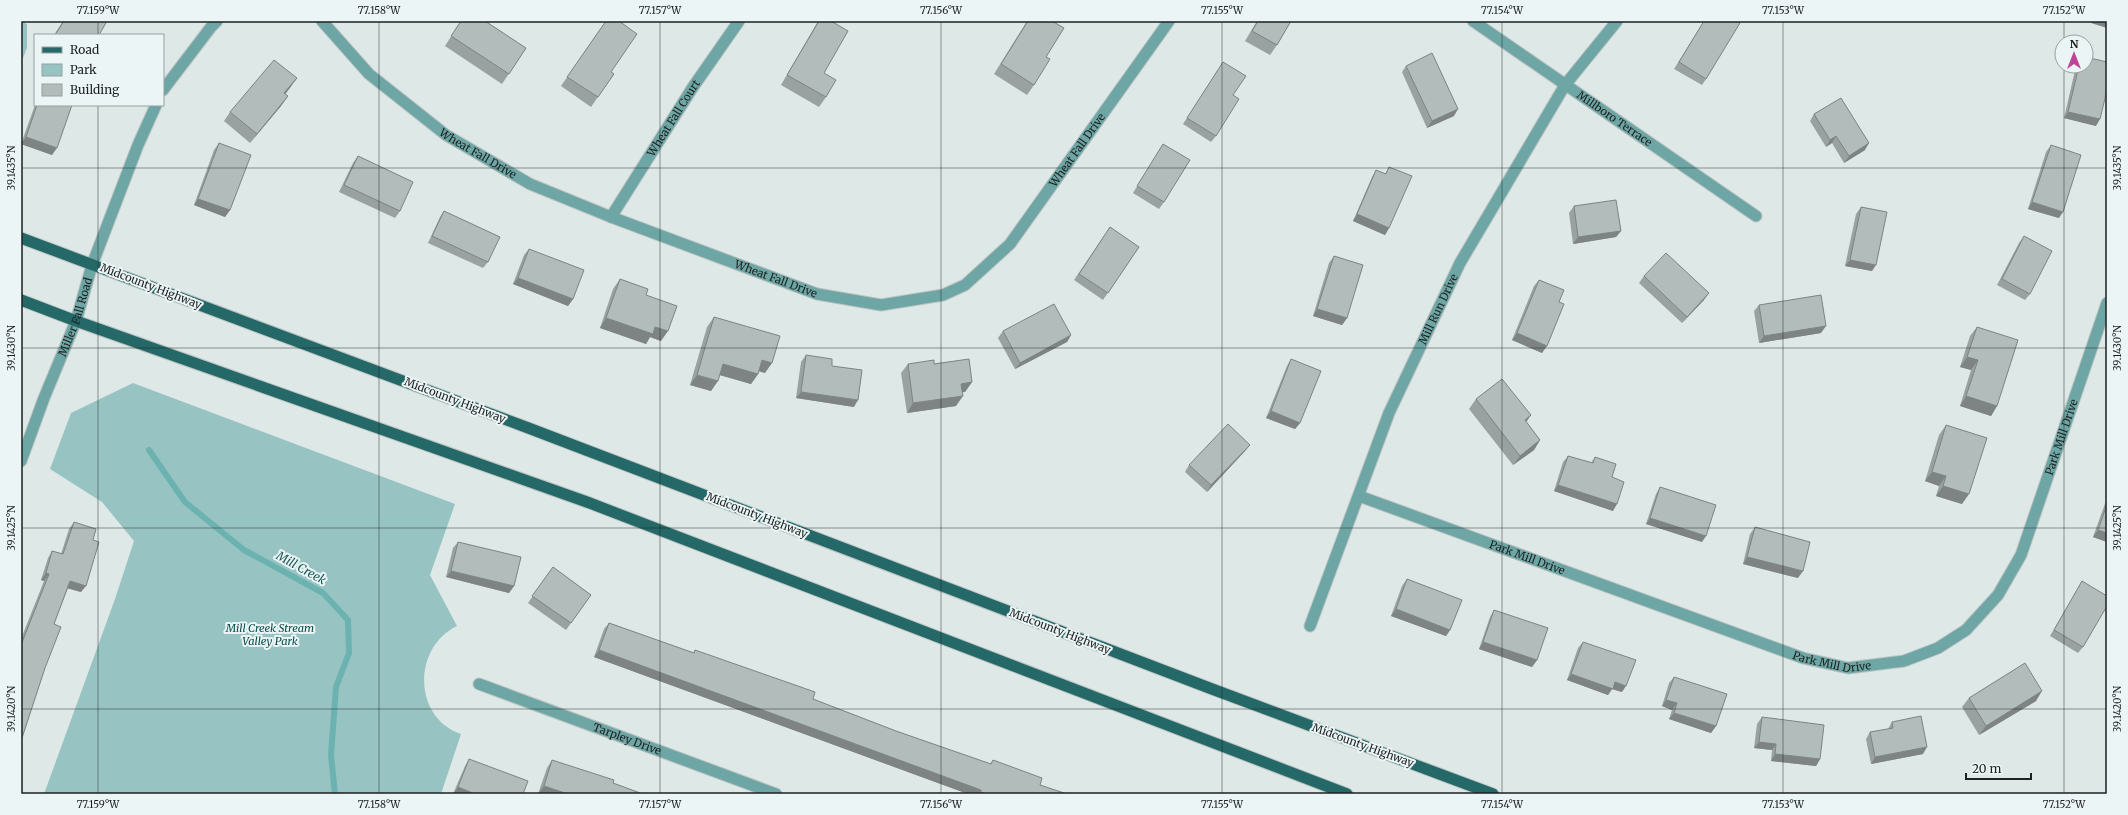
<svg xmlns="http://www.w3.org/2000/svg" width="2128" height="815" viewBox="0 0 2128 815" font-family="Merriweather,serif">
<rect width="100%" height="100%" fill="#dee8e7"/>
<g fill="#97c4c2">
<polygon points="21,21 27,24 27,48 21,63"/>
<path d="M133,383L455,504L430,575L457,626C413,647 412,717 461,734L441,794H44L115,599L134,541L102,502L50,469L71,413Z"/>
</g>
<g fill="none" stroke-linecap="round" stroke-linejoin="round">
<polyline stroke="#6bb2b0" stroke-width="6" points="149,450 185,502 244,550 323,593 348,620 349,653 336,687 331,755 335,794"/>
<defs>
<g id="minor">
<path id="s1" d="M322,21L369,74L446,135L530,184L611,217L817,294L881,305L943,295L965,285L1010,244L1169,21"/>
<path id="s2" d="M1473,21L1756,216"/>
<polyline points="163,90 211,27 217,21"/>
<path id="s3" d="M611,217L693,87L739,21"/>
<path id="s4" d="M21,461L44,398L76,321L92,265L138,145L156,105"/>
<path id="s5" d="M1359,496L1803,658L1848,668L1904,661L1938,648L1966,630L1998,595L2021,555L2107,303"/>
<path id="s6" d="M1310,626L1389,413L1460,263L1565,85L1617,21"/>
<path id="s7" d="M479,684L776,794"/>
</g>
<g id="primary">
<polyline points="21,238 531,429 1212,689 1493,794"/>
<polyline points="21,300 76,321 587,502 1347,794"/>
</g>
</defs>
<use href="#minor" stroke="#bbc4c3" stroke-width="13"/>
<use href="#primary" stroke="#bbc4c3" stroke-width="13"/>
<use href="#minor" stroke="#6da6a4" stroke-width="11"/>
<use href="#primary" stroke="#246867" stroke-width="11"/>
</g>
<g fill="#99a2a1">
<polygon points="63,21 107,21 99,35 54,35"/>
<polygon points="461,21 485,21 526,48 502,84 445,46"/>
<polygon points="606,21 611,72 614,74 591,107 561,86"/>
<polygon points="818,21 831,21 824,73 826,97 819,107 781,85"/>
<polygon points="1027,21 1052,21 1046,57 1034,85 1027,95 994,74"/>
<polygon points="1257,21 1291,21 1277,45 1270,55 1245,41"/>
<polygon points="1704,21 1736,21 1706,79 1702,85 1674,69"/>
<polygon points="1223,62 1233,95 1216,136 1211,142 1183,124"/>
<polygon points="1406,66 1454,116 1427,128 1402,72"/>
<polygon points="2076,66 2086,66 2096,126 2064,118"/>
<polygon points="297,78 285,94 288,96 281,106 250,143 224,121 230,112"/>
<polygon points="35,105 72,105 52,155 21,144"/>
<polygon points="1814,114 1865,150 1844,163 1832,143 1826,147 1810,121"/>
<polygon points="219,143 230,210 225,217 194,205 214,150"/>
<polygon points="1163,144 1164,202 1159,209 1133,193"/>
<polygon points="2051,145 2059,218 2028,209 2046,152"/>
<polygon points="358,156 400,211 395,218 339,192 353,163"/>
<polygon points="1389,167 1389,228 1385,235 1353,221 1372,177 1376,170 1385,174"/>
<polygon points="1574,206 1621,231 1616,237 1573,244 1569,213"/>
<polygon points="1861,207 1872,271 1845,266 1856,214"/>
<polygon points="444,211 488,262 483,268 428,243 440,217"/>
<polygon points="1110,227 1139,247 1103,300 1074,280"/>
<polygon points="2024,236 2030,294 2025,300 1997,285 2019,243"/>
<polygon points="529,249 573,299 568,306 513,284 524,255"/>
<polygon points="1334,256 1347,318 1342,325 1313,316 1329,263"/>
<polygon points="1644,276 1704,300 1682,323 1639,283"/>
<polygon points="620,279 646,295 661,341 650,337 646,344 600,328 613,289"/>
<polygon points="1539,280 1559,302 1542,353 1512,340 1534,286"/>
<polygon points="1759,305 1821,333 1759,343 1754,311"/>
<polygon points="714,317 765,373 759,371 758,374 751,384 720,375 711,391 690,385 707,327"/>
<polygon points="1977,327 1997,406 1991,416 1960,406 1971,370 1960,367 1970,336"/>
<polygon points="1003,331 1071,335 1067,342 1015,369 998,338"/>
<polygon points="806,355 832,366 854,407 796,398 801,362"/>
<polygon points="1291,359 1300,423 1295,429 1266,418 1287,366"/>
<polygon points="908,364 934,364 972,382 965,392 962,392 956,406 907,413 901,373"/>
<polygon points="1476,399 1531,415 1526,422 1540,440 1534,450 1513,465 1469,409"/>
<polygon points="1946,425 1962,504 1936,496 1939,486 1925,481 1939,435"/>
<polygon points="1250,445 1245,451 1207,492 1185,472 1189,465"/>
<polygon points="1568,456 1591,463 1595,457 1612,477 1613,511 1554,491 1563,462"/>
<polygon points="1660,487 1702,542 1646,524 1656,494"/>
<polygon points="2107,498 2107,542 2093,537"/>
<polygon points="74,522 93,540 81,592 68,588 54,624 45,668 21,741 21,639 44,581 41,580 48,558 52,551 61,554 69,529"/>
<polygon points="1755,527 1798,578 1743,564 1750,534"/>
<polygon points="458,542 514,586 509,593 446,577 453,548"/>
<polygon points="553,567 591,595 566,630 528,603"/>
<polygon points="1407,579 1450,630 1446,636 1391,616 1402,586"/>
<polygon points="2082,581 2083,647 2078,653 2050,636 2078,588"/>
<polygon points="1494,610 1537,660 1532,667 1479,649 1490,617"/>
<polygon points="609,623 693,653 695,650 813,699 896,731 990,764 993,760 1040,785 1067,794 968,794 594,657 604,629"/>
<polygon points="1583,642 1622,692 1612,689 1608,695 1567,680 1578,648"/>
<polygon points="1674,677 1716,726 1711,733 1669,719 1672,710 1662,706 1669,683"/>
<polygon points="1969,698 2036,701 1979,735 1962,707"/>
<polygon points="1762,717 1820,759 1816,766 1771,761 1772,750 1754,748 1757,724"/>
<polygon points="1892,722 1923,754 1871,764 1866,739 1870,732 1888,729"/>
<polygon points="469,759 523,794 453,794 465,766"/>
<polygon points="552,760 613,783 643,794 538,794 547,768"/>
</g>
<g fill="#7d8483">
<polygon points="2092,21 2107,21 2107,28 2091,23"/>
<polygon points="297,78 290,88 278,103 284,93"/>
<polygon points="288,96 281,106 250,143 257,134"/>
<polygon points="1458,109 1454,116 1427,128 1432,121"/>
<polygon points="2068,112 2100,119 2096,126 2064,118"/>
<polygon points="1836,136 1832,143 1826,147 1830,140"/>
<polygon points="26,137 57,148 52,155 21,144"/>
<polygon points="1869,143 1865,150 1844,163 1849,156"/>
<polygon points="198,199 230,210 225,217 194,205"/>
<polygon points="2032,202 2063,212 2059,218 2028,209"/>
<polygon points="1357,214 1389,228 1385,235 1353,221"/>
<polygon points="1621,231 1616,237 1573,244 1578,237"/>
<polygon points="1850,260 1876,265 1872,271 1845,266"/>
<polygon points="518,278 573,299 568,306 513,284"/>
<polygon points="1709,293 1704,300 1682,323 1687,317"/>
<polygon points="1317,309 1347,318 1342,325 1313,316"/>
<polygon points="606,318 655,327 668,331 661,341 650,337 646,344 600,328"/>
<polygon points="1826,326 1821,333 1759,343 1764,336"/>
<polygon points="1517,333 1547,346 1542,353 1512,340"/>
<polygon points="1071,335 1067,342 1015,369 1020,363"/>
<polygon points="1967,357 1978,360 1971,370 1960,367"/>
<polygon points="762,360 772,363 765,373 755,370"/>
<polygon points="723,364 758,374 751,384 716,374"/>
<polygon points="697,375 718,381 711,391 690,385"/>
<polygon points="972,382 965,392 954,393 961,384"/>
<polygon points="801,392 858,400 854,407 796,398"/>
<polygon points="963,396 956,406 907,413 913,403"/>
<polygon points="1966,396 1997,406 1991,416 1960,406"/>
<polygon points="1271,411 1300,423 1295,429 1266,418"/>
<polygon points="1531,415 1524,425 1525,420"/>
<polygon points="1540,440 1534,450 1513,465 1520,456"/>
<polygon points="1250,445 1245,451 1207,492 1211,485"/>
<polygon points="1932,472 1946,476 1939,486 1925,481"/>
<polygon points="1558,485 1617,504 1613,511 1554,491"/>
<polygon points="1943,486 1969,494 1962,504 1936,496"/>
<polygon points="1650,518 1706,536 1702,542 1646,524"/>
<polygon points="2098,530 2107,533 2107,542 2093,537"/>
<polygon points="1747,557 1803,571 1798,578 1743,564"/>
<polygon points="451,571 514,586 509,593 446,577"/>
<polygon points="46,573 49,574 44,581 41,580"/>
<polygon points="70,581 86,586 81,592 66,588"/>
<polygon points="1396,609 1450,630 1446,636 1391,616"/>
<polygon points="1483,642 1537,660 1532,667 1479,649"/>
<polygon points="599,650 981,790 979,794 968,794 594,657"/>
<polygon points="1571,674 1615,682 1626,686 1622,692 1612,689 1608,695 1567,680"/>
<polygon points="2042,691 2036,701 1979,735 1986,726"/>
<polygon points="1666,700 1677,703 1672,710 1662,706"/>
<polygon points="1674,713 1716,726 1711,733 1669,719"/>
<polygon points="1759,742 1776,744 1772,750 1754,748"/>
<polygon points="1927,747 1923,754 1871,764 1875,757"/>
<polygon points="1775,754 1820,759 1816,766 1771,761"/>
<polygon points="544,786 568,794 538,794"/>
<polygon points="458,787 475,794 453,794"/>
</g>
<g fill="#b2bcbb" stroke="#7d8483">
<polygon points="64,21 107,21 99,35 55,35"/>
<polygon points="461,21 485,21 526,48 509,74 451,36"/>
<polygon points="606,21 619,21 637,34 611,72 614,74 598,97 567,77"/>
<polygon points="819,21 831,21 848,31 824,73 836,80 826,97 787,75"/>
<polygon points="1028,21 1052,21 1064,28 1046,57 1050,59 1034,85 1001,64"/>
<polygon points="1258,21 1291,21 1277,45 1252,31"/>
<polygon points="1704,21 1736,21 1740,23 1706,79 1679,62"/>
<polygon points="1432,53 1458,109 1432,121 1406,66"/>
<polygon points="2086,57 2107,62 2107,90 2100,119 2068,112 2079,66 2086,66"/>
<polygon points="274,60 297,78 284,93 288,96 257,134 230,112"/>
<polygon points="1223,62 1246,76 1233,95 1239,99 1216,136 1187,118"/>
<polygon points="1841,98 1869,143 1849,156 1836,136 1830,140 1814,114"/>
<polygon points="37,105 72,105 57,148 26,137"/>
<polygon points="219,143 251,155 230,210 198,199"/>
<polygon points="1163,144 1190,160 1164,202 1137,186"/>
<polygon points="2051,145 2081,155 2063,212 2032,202"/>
<polygon points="358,156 413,182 400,211 344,185"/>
<polygon points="1389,167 1412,176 1389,228 1357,214 1376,170 1386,174"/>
<polygon points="1616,200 1621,231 1578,237 1574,206"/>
<polygon points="1861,207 1887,212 1876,265 1850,260"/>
<polygon points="444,211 500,237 488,262 432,236"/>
<polygon points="1110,227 1139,247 1108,293 1079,274"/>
<polygon points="2024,236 2052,251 2030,294 2002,279"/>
<polygon points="529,249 584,270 573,299 518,278"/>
<polygon points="1666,253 1709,293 1687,317 1644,276"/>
<polygon points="1334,256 1363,265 1347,318 1317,309"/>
<polygon points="620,279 648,289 646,295 677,306 668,331 655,327 653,334 606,318"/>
<polygon points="1539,280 1564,290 1559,302 1564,304 1547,346 1517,333"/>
<polygon points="1821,295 1826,326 1764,336 1759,305"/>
<polygon points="1054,304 1071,335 1020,363 1003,331"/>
<polygon points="714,317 780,336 772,363 762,360 758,374 723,364 718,381 697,375"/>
<polygon points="1977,327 2018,340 1997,406 1966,396 1978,360 1967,357"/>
<polygon points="806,355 832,359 832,366 862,370 858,400 801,392"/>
<polygon points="969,359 972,382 961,384 963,396 913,403 908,364 934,360 934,364"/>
<polygon points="1291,359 1321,371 1300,423 1271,411"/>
<polygon points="1502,379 1531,415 1525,420 1540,440 1520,456 1476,399"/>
<polygon points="1228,424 1250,445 1211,485 1189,465"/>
<polygon points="1946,425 1987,438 1969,494 1943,486 1946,476 1932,472"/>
<polygon points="1568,456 1593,463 1595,457 1616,464 1612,477 1624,482 1617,504 1558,485"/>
<polygon points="1660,487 1716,505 1706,536 1650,518"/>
<polygon points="2107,504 2107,533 2098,530"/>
<polygon points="74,522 96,529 93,540 99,542 86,586 70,581 54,624 61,627 45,668 21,741 21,645 49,574 46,573 52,551 63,554"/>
<polygon points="1755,527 1810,542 1803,571 1747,557"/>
<polygon points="458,542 521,557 514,586 451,571"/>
<polygon points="553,567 591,595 571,623 532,596"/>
<polygon points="1407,579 1462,600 1450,630 1396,609"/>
<polygon points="2082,581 2107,596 2107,606 2083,647 2054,630"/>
<polygon points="1494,610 1548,628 1537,660 1483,642"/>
<polygon points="609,623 694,653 695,650 815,692 813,699 896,731 991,764 993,760 1042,778 1040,785 1067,794 986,794 981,792 981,790 599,650"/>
<polygon points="1583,642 1636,660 1626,686 1615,682 1613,689 1571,674"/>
<polygon points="2025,663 2042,691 1986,726 1969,698"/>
<polygon points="1674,677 1727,694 1716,726 1674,713 1677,703 1666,700"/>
<polygon points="1921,716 1927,747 1875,757 1870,732 1893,728 1892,722"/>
<polygon points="1762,717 1824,725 1820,759 1775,754 1776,744 1759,742"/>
<polygon points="469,759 528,781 523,794 475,794 458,787"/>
<polygon points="552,760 614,780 613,783 643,794 568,794 544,786"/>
</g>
<path fill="none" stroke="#1d2020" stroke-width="1" stroke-opacity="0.45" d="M98,21V35M379,21V794M660,21V794M941,21V794M1222,21V794M1502,21V794M1783,21V794M2064,21V42M2064,66V794M98,105V794M21,168H2107M21,348H2107M21,528H2107M21,709H2107"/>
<g text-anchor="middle" stroke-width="4" stroke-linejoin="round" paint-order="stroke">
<g font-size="11" fill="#1d2020" stroke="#ebf5f5">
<text dy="4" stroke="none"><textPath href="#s3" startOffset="117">Wheat Fall Court</textPath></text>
<text dy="4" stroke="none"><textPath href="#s2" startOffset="172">Millboro Terrace</textPath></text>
<text dy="4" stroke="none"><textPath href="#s1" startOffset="902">Wheat Fall Drive</textPath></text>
<text dy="4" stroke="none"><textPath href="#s1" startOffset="206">Wheat Fall Drive</textPath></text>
<text dy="4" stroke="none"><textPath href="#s1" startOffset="530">Wheat Fall Drive</textPath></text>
<text transform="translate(151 286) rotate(21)" y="4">Midcounty Highway</text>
<text dy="4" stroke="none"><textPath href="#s6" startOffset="342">Mill Run Drive</textPath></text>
<text dy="4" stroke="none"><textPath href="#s4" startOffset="154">Miller Fall Road</textPath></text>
<text transform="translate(455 400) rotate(21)" y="4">Midcounty Highway</text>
<text dy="4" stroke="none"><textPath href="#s5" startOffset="863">Park Mill Drive</textPath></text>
<text transform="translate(757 515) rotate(21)" y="4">Midcounty Highway</text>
<text dy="4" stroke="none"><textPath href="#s5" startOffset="179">Park Mill Drive</textPath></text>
<text transform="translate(1060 631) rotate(21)" y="4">Midcounty Highway</text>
<text dy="4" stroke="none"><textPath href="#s5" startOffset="502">Park Mill Drive</textPath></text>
<text dy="4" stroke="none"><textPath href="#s7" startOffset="158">Tarpley Drive</textPath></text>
<text transform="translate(1363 745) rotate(20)" y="4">Midcounty Highway</text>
</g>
<g font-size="11" font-style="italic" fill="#084b4a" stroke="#ebf5f5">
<text x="270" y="632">Mill Creek Stream<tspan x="270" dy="13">Valley Park</tspan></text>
</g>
<g font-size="12" font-style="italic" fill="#1b5857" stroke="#ebf5f5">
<text transform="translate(301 568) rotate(29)" y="4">Mill Creek</text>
</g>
</g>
<rect width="2128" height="815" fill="none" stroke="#ebf5f5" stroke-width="44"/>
<rect x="34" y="34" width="130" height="72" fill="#ebf5f5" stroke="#99a0a0"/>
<rect x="42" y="47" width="20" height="6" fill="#246867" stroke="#99a0a0"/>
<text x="70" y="54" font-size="12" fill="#1d2020">Road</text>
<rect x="42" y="64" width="20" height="12" fill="#97c4c2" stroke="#99a0a0"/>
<text x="70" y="74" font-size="12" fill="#1d2020">Park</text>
<rect x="42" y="84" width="20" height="12" fill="#b2bcbb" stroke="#99a0a0"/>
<text x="70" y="94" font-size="12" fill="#1d2020">Building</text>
<g transform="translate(2074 54)"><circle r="19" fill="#ebf5f5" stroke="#99a0a0"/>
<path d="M0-3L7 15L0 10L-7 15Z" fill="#be4496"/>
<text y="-6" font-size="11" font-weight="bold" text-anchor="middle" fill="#1d2020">N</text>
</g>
<path d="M1966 773v6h65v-6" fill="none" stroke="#1d2020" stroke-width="2"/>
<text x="1972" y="773" font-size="12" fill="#1d2020" stroke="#ebf5f5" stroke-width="3" paint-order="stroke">20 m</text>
<rect x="22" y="22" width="2084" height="771" fill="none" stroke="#1d2020" stroke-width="1.5"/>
<g font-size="10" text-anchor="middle" fill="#1d2020">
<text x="98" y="14">77.159°W</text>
<text x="379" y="14">77.158°W</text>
<text x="660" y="14">77.157°W</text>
<text x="941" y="14">77.156°W</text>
<text x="1222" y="14">77.155°W</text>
<text x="1502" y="14">77.154°W</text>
<text x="1783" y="14">77.153°W</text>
<text x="2064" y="14">77.152°W</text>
<text transform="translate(11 168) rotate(-90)" y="4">39.1435°N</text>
<text transform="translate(2117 168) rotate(-90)" y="4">39.1435°N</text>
<text transform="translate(11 348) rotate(-90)" y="4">39.1430°N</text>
<text transform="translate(2117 348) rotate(-90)" y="4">39.1430°N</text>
<text transform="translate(11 528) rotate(-90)" y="4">39.1425°N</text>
<text transform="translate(2117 528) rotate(-90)" y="4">39.1425°N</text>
<text transform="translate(11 709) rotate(-90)" y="4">39.1420°N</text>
<text transform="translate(2117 709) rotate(-90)" y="4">39.1420°N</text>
<text x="98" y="808">77.159°W</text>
<text x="379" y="808">77.158°W</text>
<text x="660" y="808">77.157°W</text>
<text x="941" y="808">77.156°W</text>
<text x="1222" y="808">77.155°W</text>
<text x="1502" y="808">77.154°W</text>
<text x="1783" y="808">77.153°W</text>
<text x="2064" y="808">77.152°W</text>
</g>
</svg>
